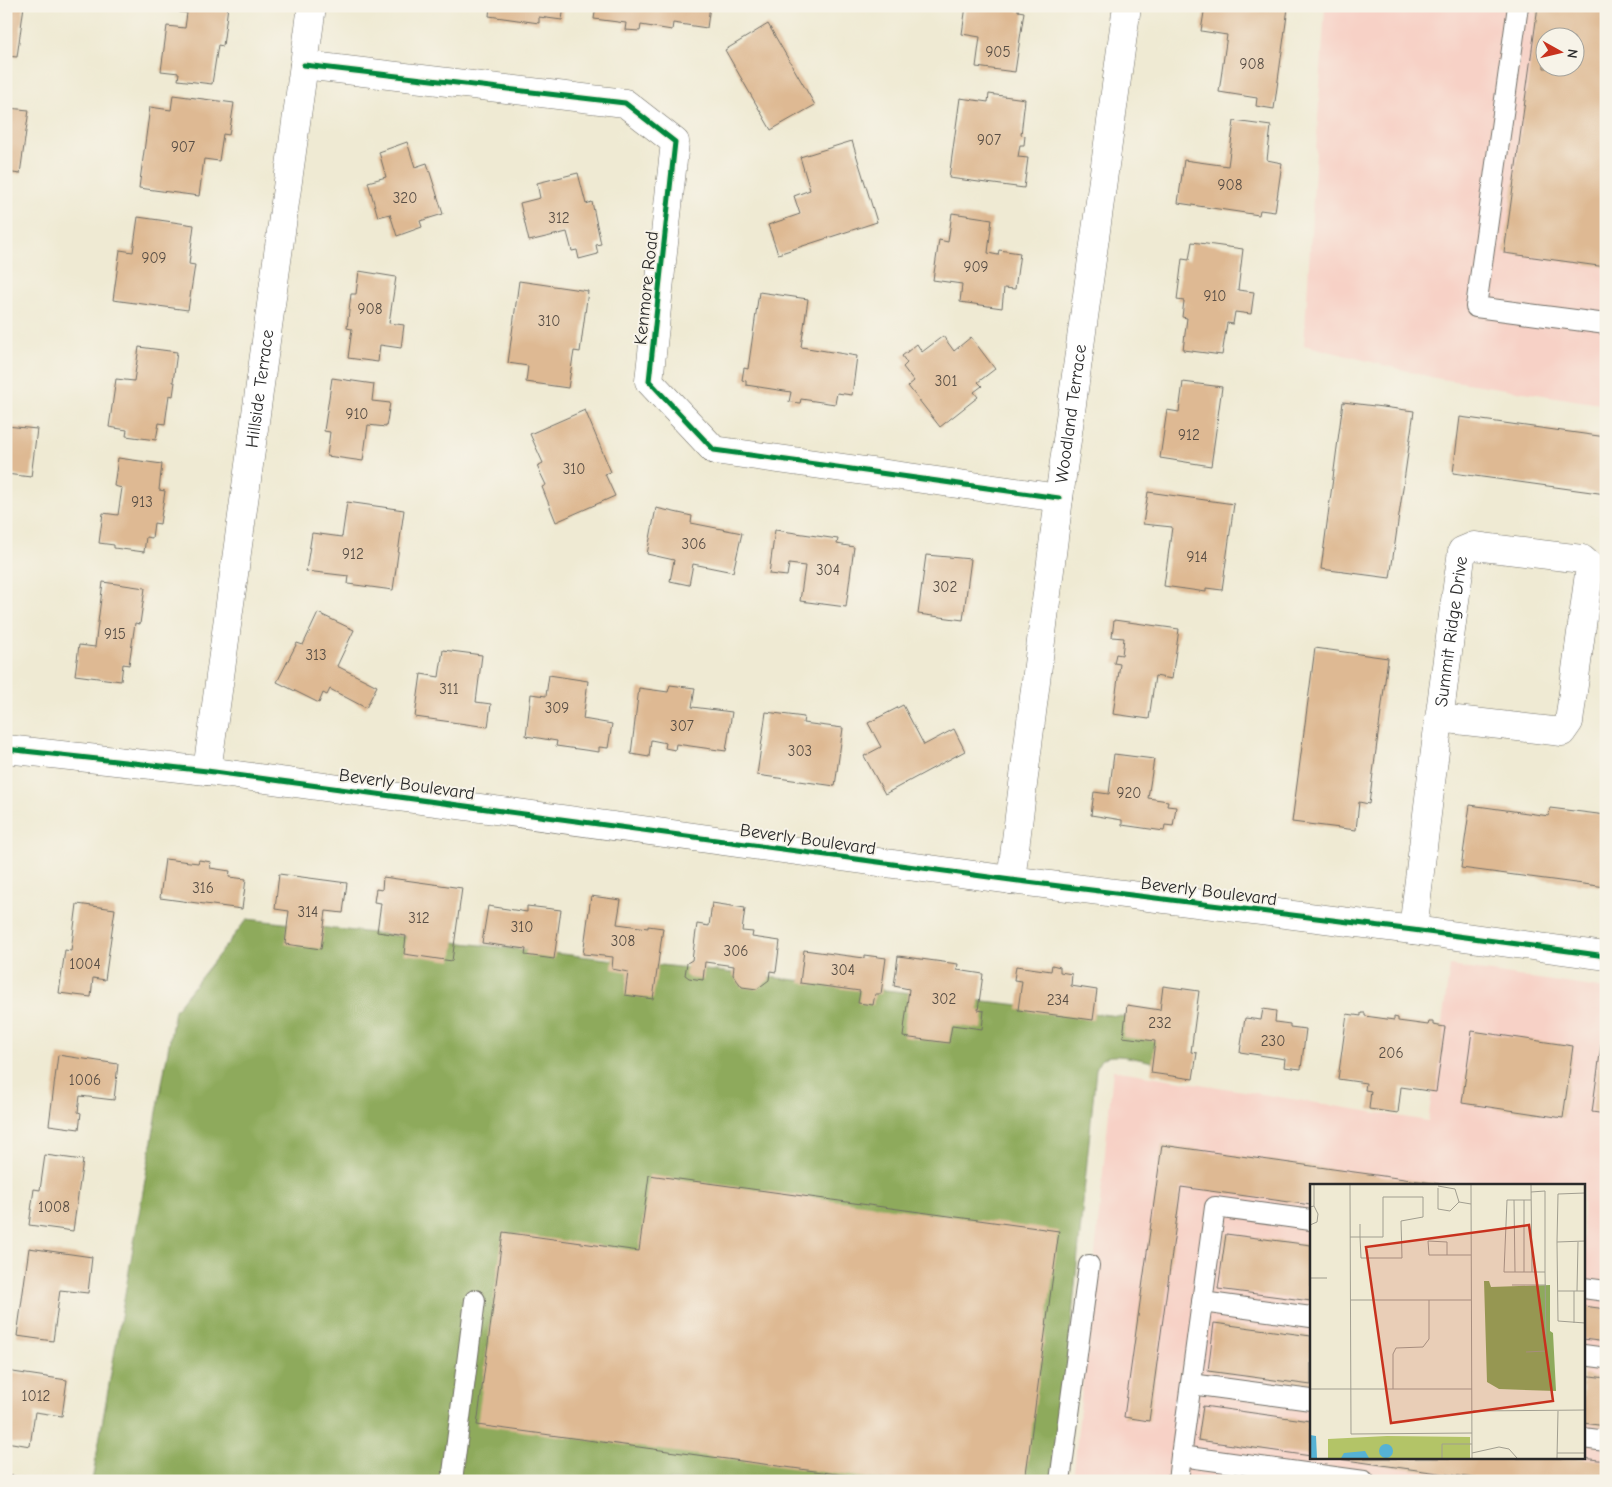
<svg xmlns="http://www.w3.org/2000/svg" width="1612" height="1487" viewBox="0 0 1612 1487" font-family="'Comic Neue',sans-serif">
<rect width="100%" height="100%" fill="#f7f3e8"/>
<filter id="ink" filterUnits="userSpaceOnUse"><feTurbulence type="fractalNoise" baseFrequency=".02" numOctaves="2"/><feDisplacementMap in="SourceGraphic" scale="10" xChannelSelector="R" yChannelSelector="G"/><feConvolveMatrix kernelMatrix="1 2 1 2 8 2 1 2 1" color-interpolation-filters="sRGB"/></filter>
<filter id="wash" filterUnits="userSpaceOnUse"><feTurbulence type="fractalNoise" baseFrequency=".0096" numOctaves="4" result="noise"/><feDisplacementMap in="SourceGraphic" scale="20" xChannelSelector="R" yChannelSelector="G"/><feGaussianBlur stdDeviation="1.12" result="paint"/><feColorMatrix in="noise" values="0 0 0 0 0 0 0 0 0 0 0 0 0 0 0 0 0 1.4 0 .05"/><feComposite in="paint" operator="in"/></filter>
<g filter="url(#wash)">
<rect width="100%" height="100%" fill="#efead3"/>
<g fill="#f7d1c6" fill-rule="evenodd">
<path d="M1325,6H1606V405L1435,378L1304,345ZM1544,38H1574V68H1544Z"/>
<path d="M1450,966L1606,989V1481H1073L1113,1070L1428,1121ZM1311,1186H1583V1458H1311Z"/>
</g>
<path fill="#8eaa5c" stroke="#5c6a44" d="M247,919L1164,1021L1158,1063C1145,1061 1112,1051 1102,1059C1099,1061 1098,1065 1096,1069L1056,1481H92L175,1010Z"/>
<g id="blocks">
<g fill="#deb993" fill-rule="evenodd">
<polygon points="6,6 24,6 17,57 6,56"/>
<polygon points="180,6 228,6 223,46 218,45 212,84 178,80 179,73 161,71 167,26 185,28 187,13 179,12"/>
<polygon points="490,6 564,6 562,20 539,17 539,23 489,16"/>
<polygon points="596,6 710,6 707,28 673,23 672,30 641,25 640,31 625,30 626,23 594,19"/>
<polygon points="966,6 1018,6 1018,11 1024,12 1015,72 976,67 980,37 962,34"/>
<polygon points="1205,6 1274,6 1288,8 1274,109 1256,106 1257,98 1219,92 1227,35 1201,31"/>
<path d="M1538,6H1606V267L1504,253ZM1544,38H1574V68H1544Z"/>
<polygon points="768,24 815,105 771,130 725,50"/>
<polygon points="6,85 11,86 8,108 29,110 20,174 6,172"/>
<polygon points="989,94 1025,99 1021,135 1025,136 1024,145 1020,145 1018,157 1028,158 1024,188 949,178 960,98 988,102"/>
<polygon points="173,95 234,103 229,135 223,134 219,161 204,159 199,196 139,188 150,107 171,110"/>
<polygon points="1234,121 1271,126 1267,160 1282,163 1275,212 1260,210 1259,215 1178,203 1184,160 1228,166"/>
<polygon points="852,141 877,222 778,254 768,225 800,214 794,196 810,190 800,157"/>
<polygon points="407,142 415,167 427,163 443,214 420,221 422,227 397,236 390,214 378,217 368,182 386,177 379,152"/>
<polygon points="578,173 586,204 592,202 601,244 596,245 598,254 579,259 577,250 572,251 567,232 529,241 520,203 540,198 537,183"/>
<polygon points="952,213 992,219 988,253 998,255 999,250 1020,253 1015,289 1004,288 1002,308 960,302 962,284 933,280 939,240 948,242"/>
<polygon points="138,217 194,225 189,264 195,265 188,310 113,300 120,250 133,252"/>
<polygon points="1192,242 1243,249 1238,290 1254,292 1251,314 1235,312 1233,324 1227,323 1222,355 1183,350 1187,318 1182,317 1184,301 1177,300 1182,259 1189,260"/>
<polygon points="359,271 396,277 389,323 404,325 401,348 380,345 378,362 348,358 352,329 347,328 351,294 356,294"/>
<polygon points="519,281 588,291 580,352 574,351 568,388 526,382 528,366 508,363"/>
<polygon points="759,292 808,299 801,347 857,356 852,395 837,393 835,404 801,399 800,403 789,402 791,392 746,385 746,381 742,380 744,368 748,369"/>
<polygon points="943,336 954,351 971,337 995,369 978,382 982,386 974,392 978,397 940,427 908,386 914,381 903,367 907,363 902,356 917,344 922,352"/>
<polygon points="139,347 177,352 173,382 175,382 173,396 169,395 165,424 159,423 156,440 126,436 127,430 109,427 116,379 134,381"/>
<polygon points="332,378 374,384 372,401 390,403 386,427 368,425 363,461 327,456 330,432 324,431"/>
<polygon points="1183,382 1222,387 1211,466 1160,458 1167,410 1179,412"/>
<polygon points="1343,402 1414,411 1390,578 1321,569"/>
<polygon points="585,410 611,472 605,474 615,496 556,522 542,487 546,485 537,466 543,463 530,434"/>
<polygon points="1460,417 1606,437 1606,494 1453,473"/>
<polygon points="6,426 37,429 31,477 6,474"/>
<polygon points="118,458 162,464 159,490 165,491 160,524 154,523 152,538 146,537 144,552 114,548 114,545 99,543 103,513 118,515 122,488 114,486"/>
<polygon points="1148,492 1234,504 1222,590 1206,588 1206,592 1164,586 1172,527 1143,524"/>
<polygon points="347,502 404,510 393,590 348,584 349,576 306,571 312,533 342,537"/>
<polygon points="656,508 692,516 691,523 742,533 733,572 693,564 689,585 670,581 674,560 647,554"/>
<polygon points="775,530 838,539 837,544 854,547 846,607 800,601 805,566 789,564 787,576 769,574"/>
<polygon points="926,555 971,559 963,620 918,614"/>
<polygon points="103,582 145,588 140,624 135,623 129,665 123,664 121,681 75,675 79,645 95,647"/>
<polygon points="318,613 354,630 337,666 377,686 366,708 330,689 327,695 323,693 319,703 277,682 297,643 303,645"/>
<polygon points="1114,620 1179,629 1172,679 1155,676 1149,719 1113,714 1120,664 1114,663 1116,654 1122,655 1124,638 1112,637"/>
<polygon points="1315,648 1388,658 1369,804 1359,802 1356,830 1292,822"/>
<polygon points="443,650 482,655 476,702 491,704 488,727 415,717 421,674 439,677"/>
<polygon points="549,675 588,681 583,719 612,724 608,748 599,747 599,752 556,746 557,741 526,736 531,694 546,696"/>
<polygon points="670,685 695,688 692,707 732,712 726,751 676,744 675,750 665,748 666,743 651,740 649,757 631,754 639,688 668,692"/>
<polygon points="903,705 924,745 954,729 965,751 885,794 864,756 881,747 868,723"/>
<polygon points="766,712 804,717 803,723 843,728 835,786 757,775"/>
<polygon points="1114,754 1154,759 1148,798 1168,801 1167,806 1176,807 1173,826 1165,825 1164,831 1122,825 1122,820 1091,815 1094,792 1109,794"/>
<polygon points="1470,805 1549,816 1550,808 1606,815 1606,887 1461,868"/>
<polygon points="165,859 198,863 199,860 211,862 210,868 230,871 229,877 246,879 242,909 160,898"/>
<polygon points="279,874 347,883 343,913 326,911 321,949 285,944 289,911 275,909"/>
<polygon points="383,877 462,888 452,961 404,954 406,936 377,932 381,903 374,902 376,889 382,890"/>
<polygon points="591,896 621,900 617,924 648,928 648,926 663,928 653,999 625,995 628,972 612,969 613,957 583,954"/>
<polygon points="712,903 745,908 742,931 753,932 752,937 780,941 776,972 770,971 769,980 757,989 742,987 733,975 734,966 705,962 703,980 689,978 685,975 687,963 692,960 697,924 709,926"/>
<polygon points="77,904 115,909 105,980 93,978 91,997 59,993 65,950 71,951"/>
<polygon points="488,906 527,912 527,906 561,910 554,959 525,955 526,949 482,943"/>
<polygon points="804,950 864,958 864,955 886,958 881,994 875,994 873,1005 858,1003 860,991 800,983"/>
<polygon points="898,956 958,964 957,970 983,974 978,1010 984,1011 982,1029 952,1025 949,1043 903,1037 909,989 894,986"/>
<polygon points="1052,965 1060,967 1060,972 1072,974 1071,986 1097,990 1093,1020 1018,1010 1022,981 1014,980 1016,966 1051,971"/>
<polygon points="1163,986 1199,991 1191,1052 1197,1053 1193,1079 1151,1073 1155,1041 1123,1037 1127,1005 1160,1010"/>
<polygon points="1263,1009 1276,1011 1275,1022 1290,1024 1290,1027 1306,1029 1301,1069 1284,1067 1285,1059 1240,1052 1245,1018 1261,1020"/>
<polygon points="1361,1013 1365,1013 1365,1016 1394,1020 1394,1017 1398,1018 1398,1021 1428,1025 1429,1022 1433,1022 1433,1025 1445,1027 1436,1092 1401,1087 1398,1113 1369,1109 1371,1091 1365,1090 1366,1083 1338,1079 1347,1014 1361,1016"/>
<polygon points="1472,1031 1573,1046 1563,1118 1462,1103"/>
<polygon points="1602,1039 1606,1040 1606,1114 1592,1112"/>
<polygon points="58,1055 118,1064 114,1100 80,1096 78,1112 81,1113 79,1129 49,1125"/>
<polygon points="1162,1145 1447,1185 1447,1186 1311,1186 1311,1205 1181,1187 1149,1421 1124,1417"/>
<polygon points="45,1155 83,1160 73,1231 29,1225 34,1189 40,1190"/>
<polygon points="649,1175 1059,1231 1025,1481 888,1481 477,1425 503,1232 639,1251"/>
<polygon points="1226,1234 1311,1245 1311,1301 1218,1289"/>
<polygon points="29,1248 92,1257 88,1293 60,1290 53,1341 17,1336"/>
<polygon points="1583,1306 1606,1309 1606,1342 1583,1339"/>
<polygon points="1214,1323 1311,1336 1311,1385 1208,1371"/>
<polygon points="6,1371 67,1380 62,1416 35,1412 30,1446 6,1442"/>
<polygon points="1583,1375 1606,1378 1606,1426 1583,1423"/>
<polygon points="1203,1406 1311,1421 1311,1456 1198,1440"/>
<polygon points="1339,1458 1583,1458 1606,1461 1606,1481 1495,1481 1339,1459"/>
<polygon points="6,1475 41,1480 41,1481 6,1481"/>
</g>
</g>
</g>
<g filter="url(#ink)">
<use href="#blocks" fill-opacity="0" stroke="#706e66" stroke-width="1"/>
<g fill="none" stroke-linecap="round" stroke-linejoin="round">
<defs>
<g id="service">
<polyline points="1518,6 1476,307 1606,324"/>
<polyline points="1311,1220 1215,1207 1181,1456 1364,1481"/>
<polyline points="1583,1288 1606,1291"/>
<polyline points="1202,1302 1311,1317"/>
<polyline points="1583,1355 1606,1358"/>
<polyline points="1191,1384 1311,1400"/>
<polyline points="1583,1438 1606,1441"/>
<polyline points="452,1481 475,1300"/>
<polyline points="1060,1481 1089,1265"/>
<polyline points="1178,1481 1181,1456"/>
</g>
<g id="minor">
<polyline points="304,65 625,103 675,142 649,381 714,450 1059,498"/>
<polyline points="6,749 207,771 1011,880 1413,930 1606,956"/>
<path id="s1" d="M207,771L312,6"/>
<path id="s2" d="M1011,880L1059,498L1127,6"/>
<path id="s3" d="M1413,930C1428,803 1444,677 1462,551L1474,546L1582,559L1590,566L1569,722L1562,732L1439,718"/>
</g>
</defs>
<use href="#service" stroke="#706e66" stroke-width="22"/>
<use href="#minor" stroke="#706e66" stroke-width="29"/>
<use href="#service" stroke="#fff" stroke-width="20"/>
<use href="#minor" stroke="#fff" stroke-width="28"/>
<defs>
<g id="cycleway">
<polyline points="304,65 625,103 675,142 649,381 714,450 1059,498"/>
<polyline points="6,749 207,771 1011,880 1413,930 1606,956"/>
</g>
</defs>
<use href="#cycleway" stroke="#f7f3e8" stroke-width="8"/>
<use href="#cycleway" stroke="#00873e" stroke-width="5"/>
</g>
</g>
<g text-anchor="middle" stroke-width="4" stroke-linejoin="round" paint-order="stroke">
<g font-size="15" fill="#584e45">
<text x="998" y="57">905</text>
<text x="1252" y="69">908</text>
<text x="989" y="145">907</text>
<text x="183" y="152">907</text>
<text x="1230" y="190">908</text>
<text x="405" y="203">320</text>
<text x="559" y="223">312</text>
<text x="154" y="263">909</text>
<text x="976" y="272">909</text>
<text x="1215" y="301">910</text>
<text x="370" y="314">908</text>
<text x="549" y="326">310</text>
<text x="946" y="386">301</text>
<text x="357" y="419">910</text>
<text x="1189" y="440">912</text>
<text x="574" y="474">310</text>
<text x="142" y="507">913</text>
<text x="694" y="549">306</text>
<text x="353" y="559">912</text>
<text x="1197" y="562">914</text>
<text x="828" y="575">304</text>
<text x="945" y="592">302</text>
<text x="115" y="639">915</text>
<text x="316" y="660">313</text>
<text x="449" y="694">311</text>
<text x="557" y="713">309</text>
<text x="682" y="731">307</text>
<text x="800" y="756">303</text>
<text x="1129" y="798">920</text>
<text x="203" y="893">316</text>
<text x="308" y="917">314</text>
<text x="419" y="923">312</text>
<text x="522" y="932">310</text>
<text x="623" y="946">308</text>
<text x="736" y="956">306</text>
<text x="85" y="969">1004</text>
<text x="843" y="975">304</text>
<text x="944" y="1004">302</text>
<text x="1058" y="1005">234</text>
<text x="1160" y="1028">232</text>
<text x="1273" y="1046">230</text>
<text x="1391" y="1058">206</text>
<text x="85" y="1085">1006</text>
<text x="54" y="1212">1008</text>
<text x="36" y="1401">1012</text>
</g>
<g font-size="18" fill="#2b2b2b" stroke="#f7f3e8">
<text transform="translate(646 288) rotate(-84)" y="6">Kenmore Road</text>
<text dy="6" stroke="none"><textPath href="#s1" startOffset="386">Hillside Terrace</textPath></text>
<text dy="6" stroke="none"><textPath href="#s2" startOffset="470">Woodland Terrace</textPath></text>
<text dy="6" stroke="none"><textPath href="#s3" startOffset="301">Summit Ridge Drive</textPath></text>
<text transform="translate(407 784) rotate(8)" y="6">Beverly Boulevard</text>
<text transform="translate(808 839) rotate(8)" y="6">Beverly Boulevard</text>
<text transform="translate(1209 891) rotate(7)" y="6">Beverly Boulevard</text>
</g>
</g>
<g transform="translate(1310 1184)">
<rect width="275" height="275" fill="#efead3"/>
<path d="M77,252L160,253V274H18V255Z" fill="#b3c467"/>
<path d="M174,97H179L181,103L240,101V147L243,149L246,207L189,205L177,198Z" fill="#8eaa5c"/>
<path d="M0,251L6,252L7,274H0ZM69 267a7 7 0 1 1 14 0a7 7 0 1 1-14 0ZM55,267L59,274H31L34,269Z" fill="#56b2d4"/>
<path fill="none" stroke="#a19e90" stroke-width="1" d="M40,1L41,250L162,249M161,1L162,274M221,1L222,88H194L197,16H221M128,2L145,5L149,18L161,20M128,4V25L140,27L149,18M221,8L235,7V88H222M275,9L248,10L247,58L275,57M204,16L205,88M214,16V88M0,23L4,22V1M0,41L7,38L8,30L4,22M40,53H73V13H113V33L91,37L92,74H51L50,53V40M247,58L248,137L275,139M137,71V58L118,57L119,71H161M0,94H17M202,101H236M248,107H275M264,107V139M267,107L268,58M40,116H161M216,168L236,167L235,88M0,205H162M83,205V170L86,164L113,163L119,155V116M163,227L275,226M162,269L189,263L199,265L207,274M247,269H275M132,274V260H162M247,274L248,227"/>
<path fill="#c8321e" fill-opacity="0.15" stroke="#c8321e" stroke-width="2.5" d="M219,41L243,217L81,239L56,63Z"/>
<rect width="275" height="275" fill="none" stroke="#2b2b2b" stroke-width="2.5"/>
</g>
<rect width="1612" height="1487" fill="none" stroke="#f7f3e8" stroke-width="25"/>
<g transform="translate(1560 52) rotate(98)"><circle r="24" fill="#f7f3e8" stroke="#a5a39c"/>
<path d="M0-4L9 19L0 12L-9 19Z" fill="#c8321e"/>
<text y="-8" font-size="14" font-weight="bold" text-anchor="middle" fill="#2b2b2b">N</text>
</g>
</svg>
